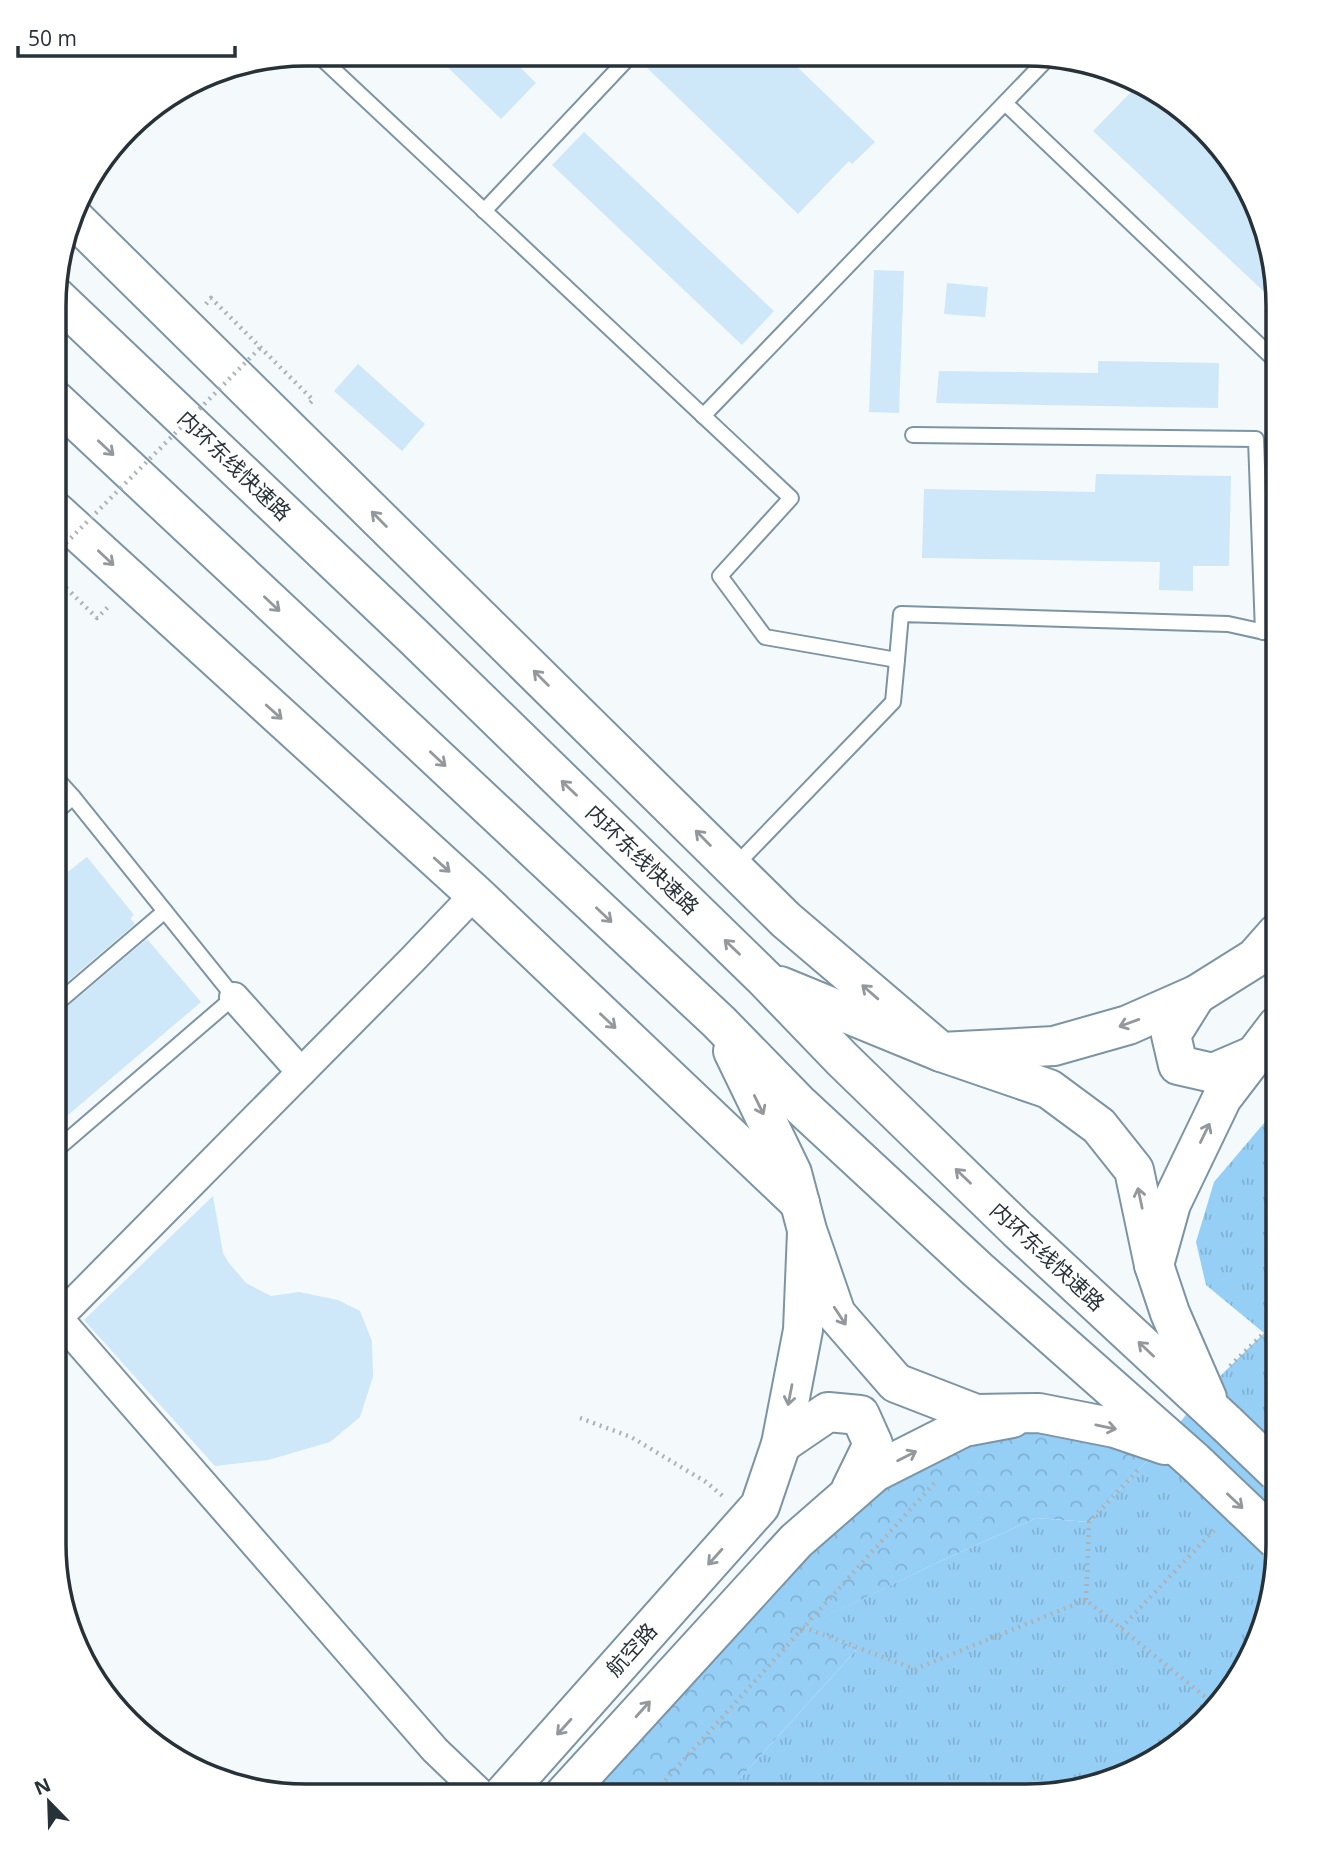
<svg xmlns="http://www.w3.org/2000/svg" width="1332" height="1851" viewBox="0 0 1332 1851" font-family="'Open Sans','Noto Sans SC',sans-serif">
<defs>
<pattern id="grass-tufts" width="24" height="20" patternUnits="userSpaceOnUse" patternTransform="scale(1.75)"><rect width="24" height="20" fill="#96cff6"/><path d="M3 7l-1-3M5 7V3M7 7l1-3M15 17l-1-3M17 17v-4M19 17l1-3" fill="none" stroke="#81b2d4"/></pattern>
<pattern id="forest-crowns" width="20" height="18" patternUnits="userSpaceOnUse" patternTransform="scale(1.75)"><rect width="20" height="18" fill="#96cff6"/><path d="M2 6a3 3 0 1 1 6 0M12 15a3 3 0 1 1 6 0" fill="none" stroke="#81b2d4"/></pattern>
</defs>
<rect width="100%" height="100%" fill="#f4f9fc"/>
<polygon fill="url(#grass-tufts)" points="1277,1108 1277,1562 1235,1685 1137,1771 1026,1797 724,1796 858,1648 803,1627 943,1560 1036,1518 1089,1522 1163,1444 1204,1392 1264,1333 1206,1285 1196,1242 1214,1182"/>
<polygon fill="url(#forest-crowns)" points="1039,1413 1163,1444 1089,1522 1036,1518 943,1560 804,1627 858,1648 724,1796 564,1795 875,1472"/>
<g fill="#cee7f9">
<polygon points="435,55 508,55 536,83 501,119"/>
<polygon points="640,55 786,56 875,142 852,164 849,161 798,214 639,60"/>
<polygon points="1135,88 1179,106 1252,195 1278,305 1093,131"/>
<polygon points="584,132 774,311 742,345 552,165"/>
<polygon points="874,270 904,271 899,413 869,412"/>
<polygon points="947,283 988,287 985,317 944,314"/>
<polygon points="1098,361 1219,363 1218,408 936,403 939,371 1098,373"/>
<polygon points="358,364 425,424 402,451 334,391"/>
<polygon points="1096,474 1231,476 1229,566 1193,566 1193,591 1159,590 1160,562 922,558 924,489 1095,492"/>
<polygon points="87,857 134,915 130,918 135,924 55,992 55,882"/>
<polygon points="147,939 201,1002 55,1126 55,1014 61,1012"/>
<polygon points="213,1196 223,1253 229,1263 246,1283 271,1296 299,1292 338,1300 360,1311 372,1341 373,1377 360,1417 330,1442 268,1460 215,1466 84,1320"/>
</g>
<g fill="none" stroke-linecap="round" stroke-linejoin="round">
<defs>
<g id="lane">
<polyline points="317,54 791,498 720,576 765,637 897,660 901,614 1228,624 1278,635"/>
<polyline points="1005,103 1278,363"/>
<polyline points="484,211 631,55"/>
<polyline points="703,416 1050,56"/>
<polyline points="913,435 1256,439 1263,632"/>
<polyline points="56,812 73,797"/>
<polyline points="734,867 893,702 897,660"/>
<polyline points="55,1005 165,911"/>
<polyline points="55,1151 234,997 73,797 56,778"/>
</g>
<g id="street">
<polyline points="475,894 412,960 58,1318 435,1750 482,1795"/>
<polyline points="234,997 301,1072"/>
</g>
<g id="secondary">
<polyline points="75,219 786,920 934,1046"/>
<polyline points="56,512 475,894 800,1203"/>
</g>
<g id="primary">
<polyline points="1196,995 1171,1035 1178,1065 1213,1073 1255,1055"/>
<polyline points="941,1052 1054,1046 1128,1025 1196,995 1255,958 1277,933"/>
<polyline points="1154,1265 1171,1204 1222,1098 1277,1026"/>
<polyline points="781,1444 828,1412 860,1415 873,1444 851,1489"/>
<polyline points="503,1795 760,1506 781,1444 803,1330 807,1232"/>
<polyline points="564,1795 796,1541 875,1472 964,1427 1012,1418"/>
</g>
<g id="highway">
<polyline points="56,297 414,637 766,980 842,1059 1018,1230 1227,1424"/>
<polyline points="56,401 719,1022 799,1104 978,1270 1194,1461"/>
<polyline points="780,986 941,1052 1049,1089 1099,1126 1134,1170 1154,1265 1170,1313 1207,1398"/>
<polyline points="733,1051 792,1173 807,1230 836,1314 896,1383 976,1414 1039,1413 1115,1428 1165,1445"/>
</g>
</defs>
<use href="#lane" stroke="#7c94a4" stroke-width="18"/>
<use href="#street" stroke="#7c94a4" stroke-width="32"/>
<use href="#secondary" stroke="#7c94a4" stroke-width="42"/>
<use href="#primary" stroke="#7c94a4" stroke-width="42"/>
<use href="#highway" stroke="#7c94a4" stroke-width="42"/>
<g stroke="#acb3b7" stroke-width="4.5" stroke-dasharray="2 5" stroke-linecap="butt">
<polyline points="206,304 211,298 313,400 309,404"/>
<polyline points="56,578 97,618 110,605"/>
<polyline points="1230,1366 1264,1333 1277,1330"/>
<polyline points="580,1418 631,1437 706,1482 725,1498"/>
<polyline points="1086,1600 1089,1522 1138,1470"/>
<polyline points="803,1627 915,1669 1086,1600 1214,1704"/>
<polyline points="1121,1628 1217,1527"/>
<polyline points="651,1796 937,1480"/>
</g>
<use href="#lane" stroke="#fff" stroke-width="14"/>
<use href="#street" stroke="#fff" stroke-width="28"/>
<use href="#secondary" stroke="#fff" stroke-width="38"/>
<use href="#primary" stroke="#fff" stroke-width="38"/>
<use href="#highway" stroke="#fff" stroke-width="38"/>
<defs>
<g id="highway-bridge">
<polyline points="1227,1424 1277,1472"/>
<polyline points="1194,1461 1277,1540"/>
</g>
</defs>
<use href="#highway-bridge" stroke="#7c94a4" stroke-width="42" stroke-linecap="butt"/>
<polyline stroke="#acb3b7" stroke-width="4.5" stroke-dasharray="2 5" stroke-linecap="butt" points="56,553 260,348"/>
<use href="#highway-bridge" stroke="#fff" stroke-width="38"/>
</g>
<defs><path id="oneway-shaft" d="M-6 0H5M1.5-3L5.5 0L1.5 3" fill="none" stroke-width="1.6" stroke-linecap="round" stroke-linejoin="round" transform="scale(1.75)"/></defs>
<g stroke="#93989c">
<use href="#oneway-shaft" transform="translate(106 448) rotate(43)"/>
<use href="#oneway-shaft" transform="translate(379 519) rotate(-135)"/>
<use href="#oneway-shaft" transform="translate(106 558) rotate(43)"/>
<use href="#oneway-shaft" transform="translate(272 604) rotate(43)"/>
<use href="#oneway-shaft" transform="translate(541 678) rotate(-135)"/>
<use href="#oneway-shaft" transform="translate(274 712) rotate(42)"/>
<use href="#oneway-shaft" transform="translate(438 759) rotate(43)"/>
<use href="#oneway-shaft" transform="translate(569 788) rotate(-136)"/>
<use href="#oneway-shaft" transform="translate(703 838) rotate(-135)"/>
<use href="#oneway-shaft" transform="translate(442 865) rotate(42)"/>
<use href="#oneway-shaft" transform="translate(604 915) rotate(43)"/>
<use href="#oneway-shaft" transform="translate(732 947) rotate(-136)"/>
<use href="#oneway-shaft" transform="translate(870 992) rotate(-139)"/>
<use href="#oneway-shaft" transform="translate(608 1021) rotate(43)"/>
<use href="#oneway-shaft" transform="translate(1129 1023) rotate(160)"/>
<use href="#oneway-shaft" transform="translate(759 1105) rotate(64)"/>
<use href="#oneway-shaft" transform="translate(1205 1133) rotate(-64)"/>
<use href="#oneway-shaft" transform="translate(963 1176) rotate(-136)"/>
<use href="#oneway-shaft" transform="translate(1140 1198) rotate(-102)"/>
<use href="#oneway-shaft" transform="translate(840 1316) rotate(57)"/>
<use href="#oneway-shaft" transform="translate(1146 1349) rotate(-137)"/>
<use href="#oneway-shaft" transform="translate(790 1395) rotate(101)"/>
<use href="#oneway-shaft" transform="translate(1106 1427) rotate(12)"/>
<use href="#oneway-shaft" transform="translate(907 1456) rotate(-27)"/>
<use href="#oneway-shaft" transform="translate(1235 1501) rotate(43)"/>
<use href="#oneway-shaft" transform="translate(715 1557) rotate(132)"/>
<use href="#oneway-shaft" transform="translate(643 1709) rotate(-48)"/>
<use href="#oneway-shaft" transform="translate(564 1727) rotate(132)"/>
</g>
<g text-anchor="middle" stroke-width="6" stroke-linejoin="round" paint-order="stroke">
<g font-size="21" fill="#273138" stroke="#fff">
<text transform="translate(234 466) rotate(44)" y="7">内环东线快速路</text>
<text transform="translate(642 860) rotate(44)" y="7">内环东线快速路</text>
<text transform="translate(1047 1257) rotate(43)" y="7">内环东线快速路</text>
<text transform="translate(632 1650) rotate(-48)" y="7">航空路</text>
</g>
</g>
<path d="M0 0H1332V1851H0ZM306 66H1026A240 240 0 0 1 1266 306V1544A240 240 0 0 1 1026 1784H306A240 240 0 0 1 66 1544V306A240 240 0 0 1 306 66Z" fill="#fff" fill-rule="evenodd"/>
<path fill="none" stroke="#273138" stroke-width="3.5" d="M306 66H1026A240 240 0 0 1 1266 306V1544A240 240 0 0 1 1026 1784H306A240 240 0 0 1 66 1544V306A240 240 0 0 1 306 66Z"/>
<g transform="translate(49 1802) rotate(337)" stroke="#ffffff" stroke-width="5" paint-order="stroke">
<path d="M0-5L12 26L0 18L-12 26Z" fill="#273138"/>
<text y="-10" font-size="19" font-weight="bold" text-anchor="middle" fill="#273138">N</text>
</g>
<path d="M18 46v10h217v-10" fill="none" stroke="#273138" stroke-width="3.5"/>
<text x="28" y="46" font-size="21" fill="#273138" stroke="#ffffff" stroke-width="5" paint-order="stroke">50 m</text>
</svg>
